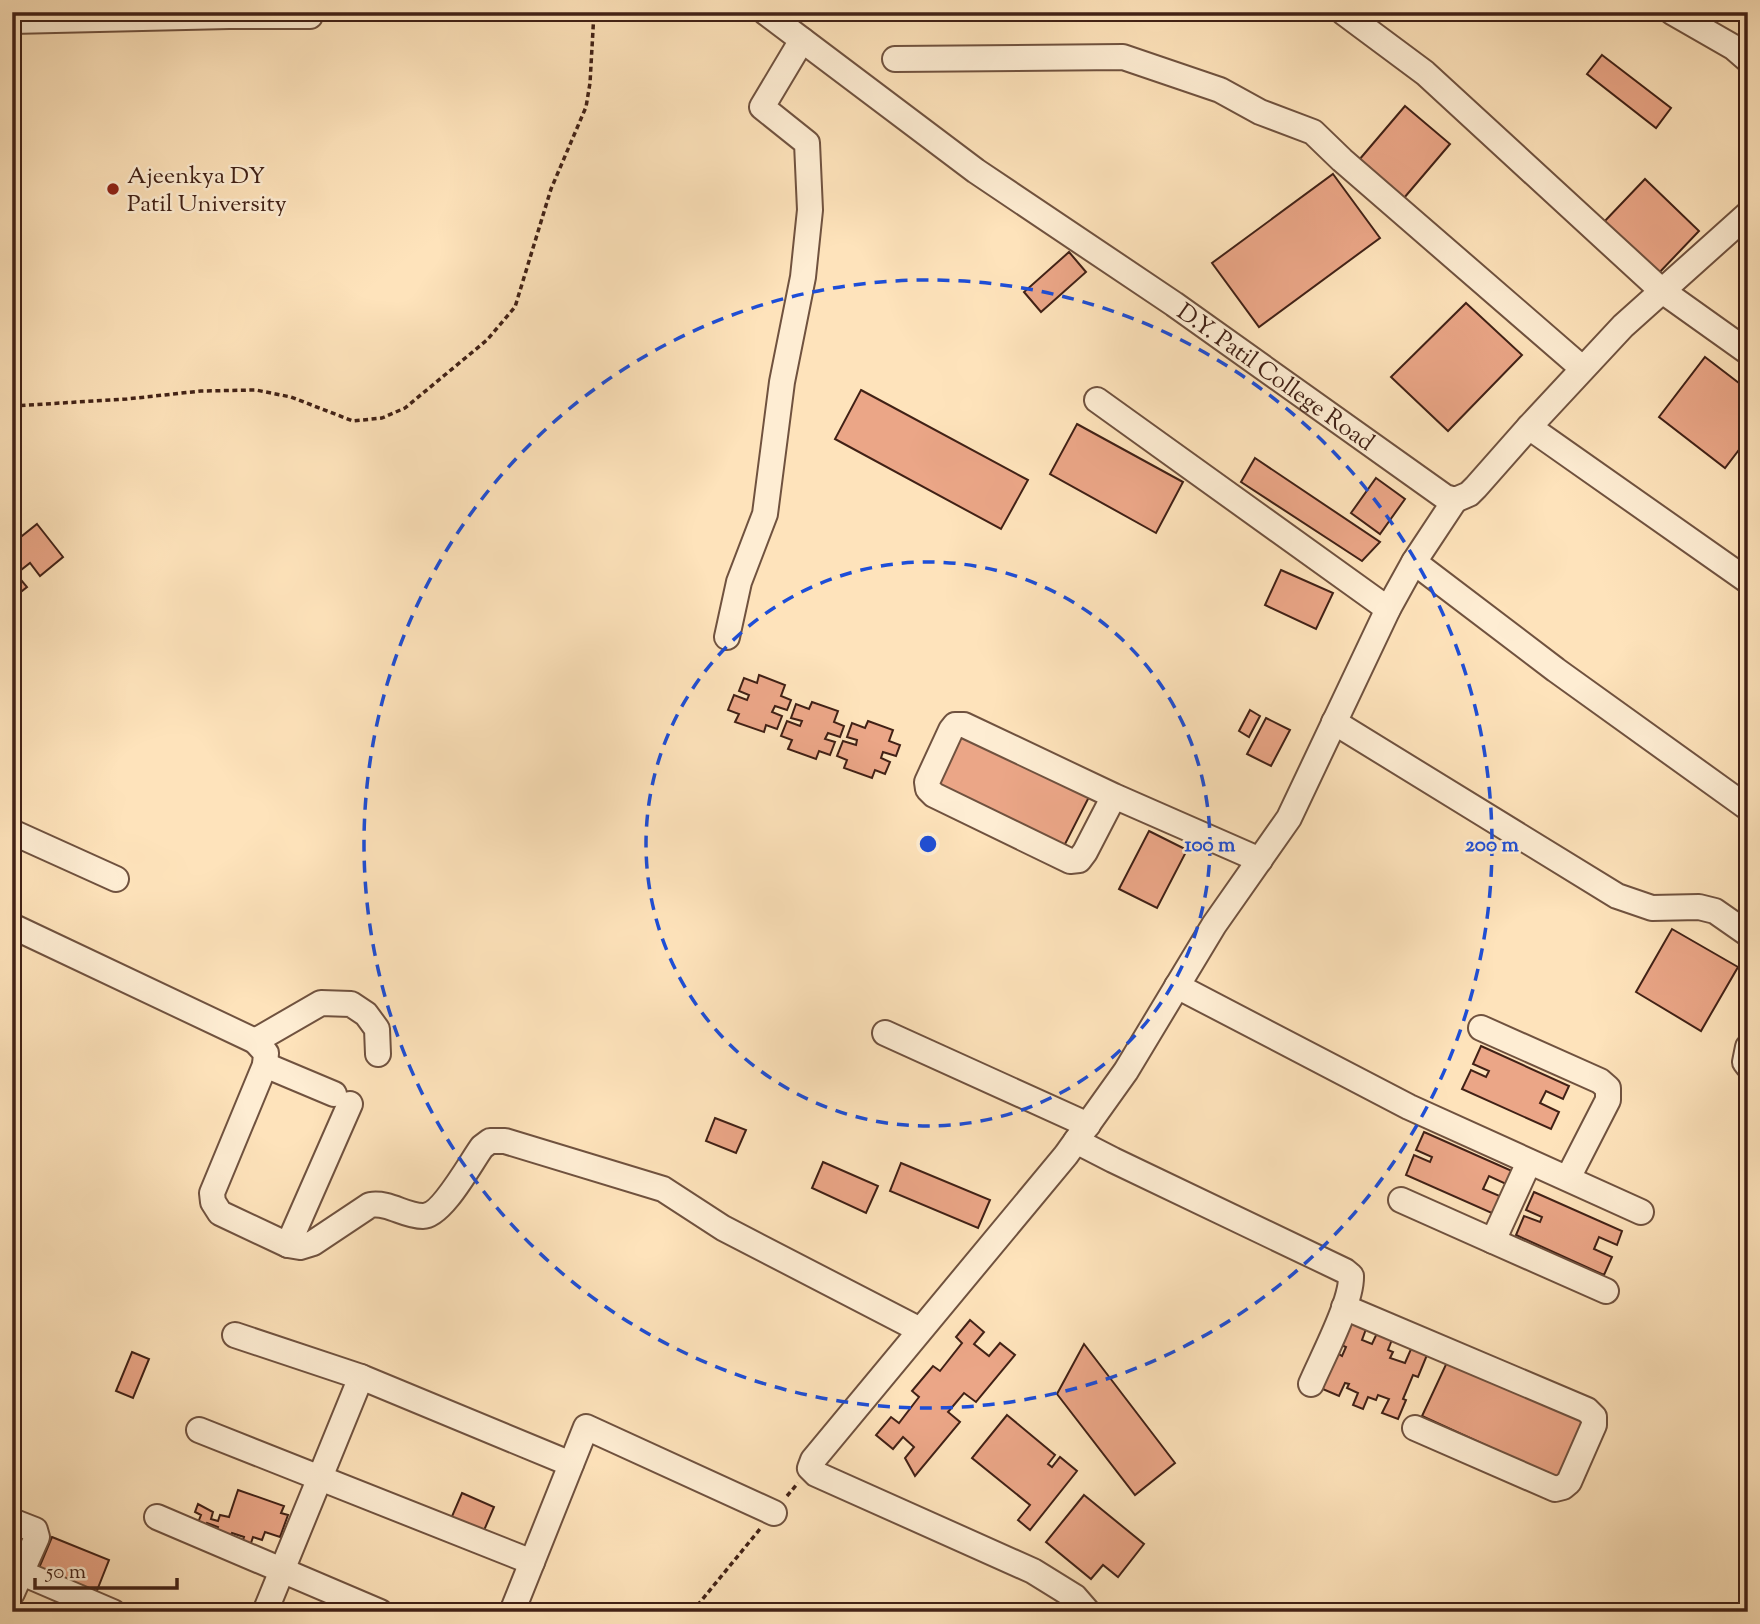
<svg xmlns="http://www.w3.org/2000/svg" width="1760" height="1624" viewBox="0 0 1760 1624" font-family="'Sorts Mill Goudy',serif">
<rect width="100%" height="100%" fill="#fee3bb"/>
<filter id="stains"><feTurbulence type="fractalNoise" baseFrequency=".00286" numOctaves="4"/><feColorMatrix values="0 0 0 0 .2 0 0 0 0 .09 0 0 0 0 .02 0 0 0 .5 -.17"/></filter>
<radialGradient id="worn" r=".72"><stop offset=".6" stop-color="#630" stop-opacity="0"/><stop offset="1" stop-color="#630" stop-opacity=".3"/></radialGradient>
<g fill="#eba687" stroke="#412116" stroke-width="2">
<polygon points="1602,55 1671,108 1656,128 1587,74"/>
<polygon points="1405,106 1450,144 1404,198 1359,160"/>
<polygon points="1333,174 1380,238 1259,327 1212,263"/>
<polygon points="1645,179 1699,231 1656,276 1602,224"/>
<polygon points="1069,252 1086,272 1041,312 1024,292"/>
<polygon points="1466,303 1522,355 1448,431 1391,377"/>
<polygon points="1705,357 1748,390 1748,438 1725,468 1659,417"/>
<polygon points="861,390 1028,480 1001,529 835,439"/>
<polygon points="1077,424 1183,482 1156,533 1050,474"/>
<polygon points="1255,458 1380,542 1362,561 1241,482"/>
<polygon points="1376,478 1405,499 1380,534 1351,513"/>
<polygon points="37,524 63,557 40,576 30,563 16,574 27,587 12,599 12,544"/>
<polygon points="1281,570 1333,593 1316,629 1265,605"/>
<polygon points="759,675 785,685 781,696 791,700 787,710 775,706 772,712 782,716 777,729 766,725 764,732 735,722 739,714 728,710 734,695 747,700 749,695 739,691 744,678 757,683"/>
<polygon points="812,702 838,711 834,722 844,726 840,737 828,733 825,739 835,742 830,755 819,751 816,759 788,749 792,740 781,736 787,721 800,726 802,721 791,718 796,704 809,709"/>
<polygon points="1250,710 1260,716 1249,737 1239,731"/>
<polygon points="1266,718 1290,730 1271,766 1247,754"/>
<polygon points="868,721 893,730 889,741 900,745 896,756 883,752 881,758 890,762 885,774 875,770 872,778 844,768 847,760 837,756 843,741 856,745 857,740 847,737 852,723 865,728"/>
<polygon points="959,732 1089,797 1061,852 932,787"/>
<polygon points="1149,831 1187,850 1157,908 1119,889"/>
<polygon points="1672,929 1738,967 1701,1031 1636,992"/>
<polygon points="1481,1046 1569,1086 1563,1099 1546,1091 1540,1103 1559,1112 1551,1129 1462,1089 1471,1070 1486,1077 1489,1071 1473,1064"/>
<polygon points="715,1118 746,1130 736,1153 706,1141"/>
<polygon points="1424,1132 1512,1171 1506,1184 1489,1176 1483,1189 1502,1197 1494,1214 1406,1175 1414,1155 1430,1162 1432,1157 1416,1150"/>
<polygon points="823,1162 878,1186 866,1213 812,1188"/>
<polygon points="901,1163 990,1200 978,1228 890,1191"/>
<polygon points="1534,1192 1622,1231 1617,1245 1599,1237 1594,1249 1612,1257 1604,1275 1516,1235 1524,1216 1540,1222 1542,1217 1526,1210"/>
<polygon points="970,1320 984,1332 974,1344 989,1356 1000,1343 1015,1355 976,1402 964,1393 948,1412 960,1422 915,1476 905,1458 914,1447 903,1437 893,1449 876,1435 891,1417 899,1423 919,1397 912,1391 933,1366 940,1371 962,1343 956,1337"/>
<polygon points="1345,1320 1366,1329 1362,1340 1372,1344 1378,1331 1393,1337 1388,1350 1393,1352 1390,1358 1405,1363 1411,1349 1427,1355 1418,1377 1413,1375 1403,1399 1406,1400 1398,1419 1382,1413 1389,1399 1378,1395 1376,1400 1368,1397 1363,1409 1353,1405 1358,1393 1347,1388 1349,1384 1345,1383 1339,1396 1318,1387 1337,1353 1342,1356 1346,1347 1341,1345"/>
<polygon points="1084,1344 1175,1463 1135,1495 1057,1394"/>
<polygon points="132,1352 149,1359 133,1398 116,1391"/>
<polygon points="1449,1358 1586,1421 1560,1479 1422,1416"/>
<polygon points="1007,1415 1055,1455 1048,1464 1052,1467 1060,1457 1077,1471 1030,1530 1018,1520 1030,1505 972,1458"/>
<polygon points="238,1490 284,1506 281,1513 288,1515 280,1537 265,1532 262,1540 253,1537 250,1546 242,1543 244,1537 232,1533 230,1537 216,1532 218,1527 207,1523 205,1528 197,1525 201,1515 195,1512 198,1504 213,1512 211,1519 218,1521 220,1515 229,1517"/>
<polygon points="462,1493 494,1507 479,1542 447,1528"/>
<polygon points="1084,1495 1144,1544 1118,1577 1103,1565 1091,1579 1046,1542"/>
<polygon points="52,1537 109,1560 94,1598 36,1575"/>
</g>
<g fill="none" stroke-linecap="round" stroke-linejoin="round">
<defs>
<g id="minor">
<path id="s1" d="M765,12L976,171L1174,304L1445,497L1455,500L1469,494L1476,487L1529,427L1623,326L1748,214"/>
<polyline points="1343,12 1425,73 1661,290 1748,352"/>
<polyline points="1672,12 1733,47 1748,60"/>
<polyline points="229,16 310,16"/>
<polyline points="12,21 229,16 229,12"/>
<polyline points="895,59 1123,57 1220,90 1260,112 1313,132 1342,160 1582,368"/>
<polyline points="1097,400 1388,609"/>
<polyline points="1529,427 1748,581"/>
<polyline points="1414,562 1556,670 1748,808"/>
<polyline points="727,637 739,582 765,514 782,382 803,277 810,210 807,143 762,107 802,40"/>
<polyline points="1334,722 1617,896 1652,908 1699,907 1715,911 1748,934"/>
<polyline points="1114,796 1085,852 1079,860 1070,861 934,795 928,789 927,782 951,730 955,725 964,725 1114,796 1260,860"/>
<polyline points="12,832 116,879"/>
<path d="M12,926L255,1041L266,1053L265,1065L212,1193L213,1202L220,1213L288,1245L300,1247L313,1243L370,1205C390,1202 404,1216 423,1216C442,1216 471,1162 482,1147L490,1141H505L663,1189L723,1228L920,1330"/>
<polyline points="1177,986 1409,1107 1641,1212"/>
<polyline points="1481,1028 1600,1081 1608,1088 1608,1100 1568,1178"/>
<polyline points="885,1033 1088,1125"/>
<polyline points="255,1041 321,1003 351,1004 366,1014 377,1029 378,1054"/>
<polyline points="1748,1047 1745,1062 1748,1066"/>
<polyline points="265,1065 334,1094"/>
<path d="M1076,1141L1113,1160L1345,1271L1351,1276C1352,1302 1322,1358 1311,1384"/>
<polyline points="1401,1200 1493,1241 1529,1162"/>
<polyline points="1493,1241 1606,1291"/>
<polyline points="288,1245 350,1104"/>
<polyline points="1344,1307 1587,1410 1594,1417 1594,1425 1569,1482 1563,1487 1555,1489 1415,1428"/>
<polyline points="235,1335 361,1377"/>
<polyline points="199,1430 532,1562"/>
<polyline points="157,1517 380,1612"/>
<polyline points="12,1521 35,1530 37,1537 12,1593"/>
<polyline points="22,1573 113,1612"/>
<polyline points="265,1612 361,1377 571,1464"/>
<polyline points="512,1612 586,1427 774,1513"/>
<polyline points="1088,1612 1075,1597 1033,1571 816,1474 810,1468 813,1460 1066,1155 1126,1071 1214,925 1289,818 1388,609 1414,562 1455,500"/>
</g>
</defs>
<use href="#minor" stroke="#70523f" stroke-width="28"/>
<g stroke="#412116" stroke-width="3.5" stroke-dasharray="5 3.5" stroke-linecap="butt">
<polyline points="12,406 127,399 201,391 256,390 291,397 353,421 382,418 405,408 487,340 515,307 551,189 586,107 590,83 594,12"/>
<polyline points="787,1496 798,1483"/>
<polyline points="692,1612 760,1529"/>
</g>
<use href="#minor" stroke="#feedd3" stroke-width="24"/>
</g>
<g fill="none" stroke="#1d4ed8" stroke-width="3.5" stroke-dasharray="12 9">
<circle cx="928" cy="844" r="282"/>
<circle cx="928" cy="844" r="564"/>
</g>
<circle fill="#8f2418" stroke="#feedd3" stroke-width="2.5" cx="113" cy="189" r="7"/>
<g text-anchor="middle" stroke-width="5" stroke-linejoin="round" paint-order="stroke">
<g font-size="24" fill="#412116" stroke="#feedd3" text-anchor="start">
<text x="127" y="183">Ajeenkya DY<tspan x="127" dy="28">Patil University</tspan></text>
</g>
<g font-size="24" fill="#412116" stroke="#feedd3">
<text dy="8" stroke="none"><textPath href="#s1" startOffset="628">D.Y. Patil College Road</textPath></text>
</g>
</g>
<circle cx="928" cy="844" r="10" fill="#1d4ed8" stroke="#feedd3" stroke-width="3.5"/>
<g font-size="21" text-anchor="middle" font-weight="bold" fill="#1d4ed8" stroke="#feedd3" stroke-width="5" stroke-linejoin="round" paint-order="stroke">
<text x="1210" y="851">100 m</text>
<text x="1492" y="851">200 m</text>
</g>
<rect width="1760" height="1624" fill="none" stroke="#fee3bb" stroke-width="42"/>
<rect x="14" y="14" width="1732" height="1596" fill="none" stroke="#412116" stroke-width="3.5"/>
<rect x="21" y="21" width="1718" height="1582" fill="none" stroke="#412116" stroke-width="2"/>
<path d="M35 1578v10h142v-10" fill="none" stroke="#412116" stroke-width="3.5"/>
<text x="46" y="1578" font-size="21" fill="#412116" stroke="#feedd3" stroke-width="5" paint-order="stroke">50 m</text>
<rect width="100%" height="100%" filter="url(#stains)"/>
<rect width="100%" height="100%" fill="url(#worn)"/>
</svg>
